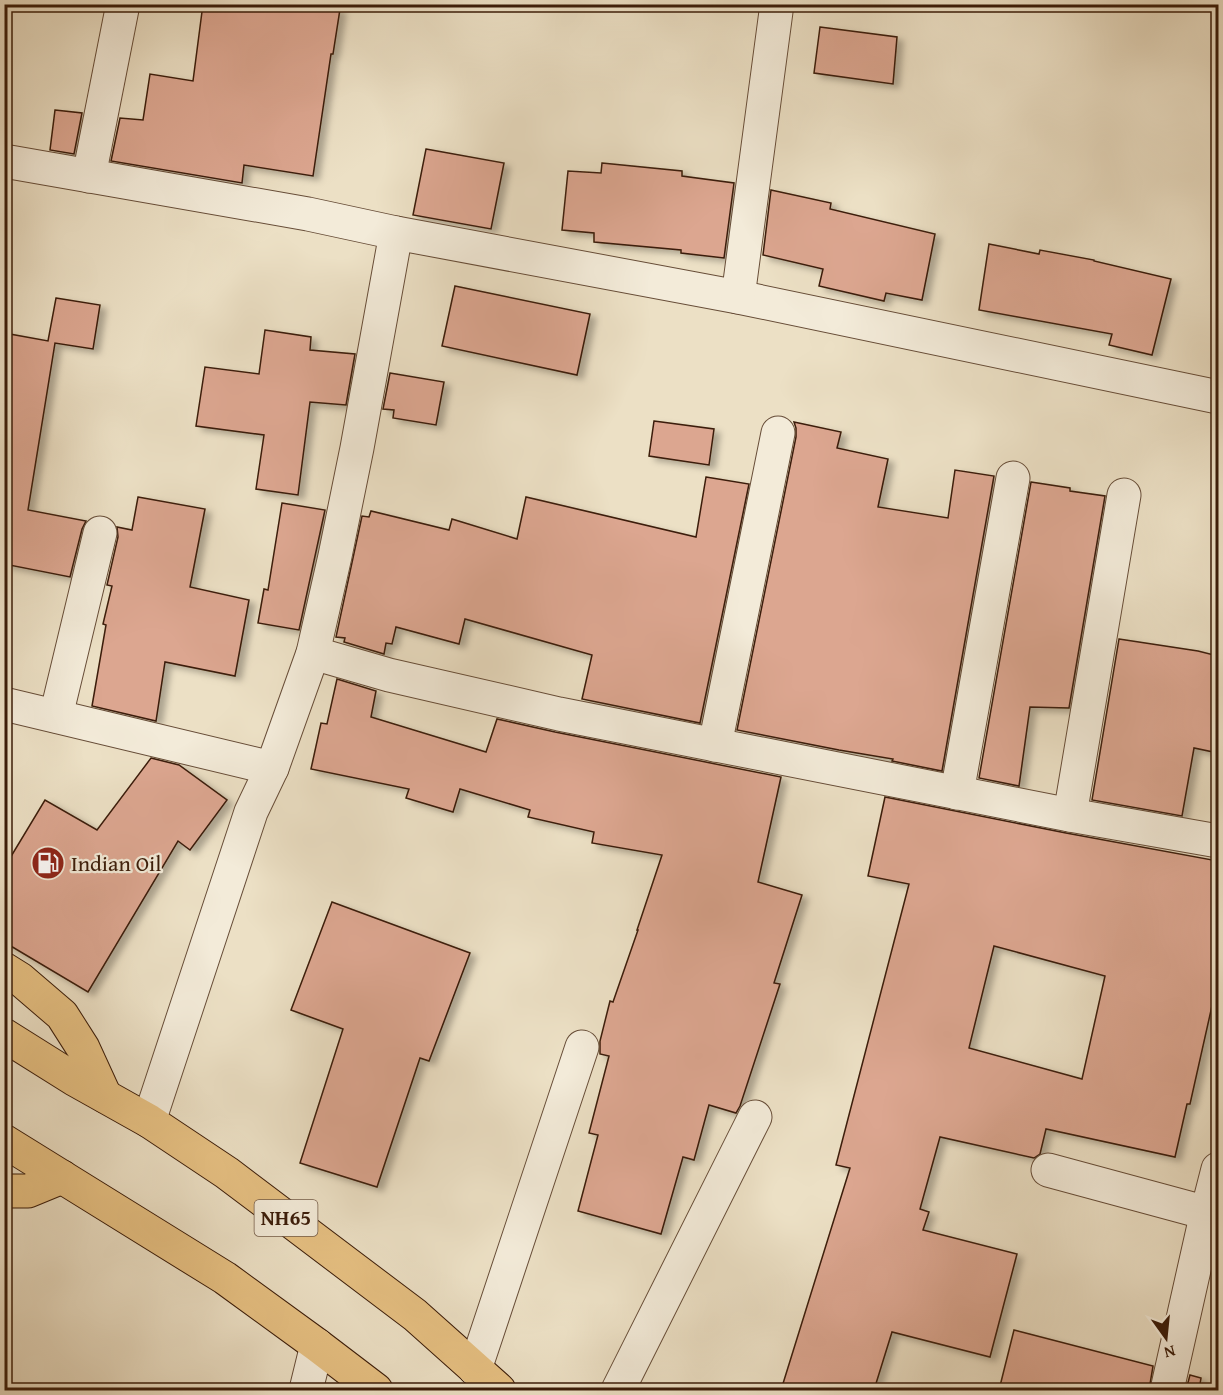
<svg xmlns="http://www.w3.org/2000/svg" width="1223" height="1395" viewBox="0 0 1223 1395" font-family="'Gentium Book Plus',serif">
<defs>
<filter id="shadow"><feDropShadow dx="6" dy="4" stdDeviation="3" flood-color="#0004"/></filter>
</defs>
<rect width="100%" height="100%" fill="#ece0c5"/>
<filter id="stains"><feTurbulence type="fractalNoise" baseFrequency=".00333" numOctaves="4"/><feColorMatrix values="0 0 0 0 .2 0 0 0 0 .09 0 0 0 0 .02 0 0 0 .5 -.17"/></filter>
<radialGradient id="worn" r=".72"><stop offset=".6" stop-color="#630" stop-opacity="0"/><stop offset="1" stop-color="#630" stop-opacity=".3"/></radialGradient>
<g fill="#dca690" stroke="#3b1c09" stroke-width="1.5" fill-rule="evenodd" filter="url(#shadow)">
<polygon points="203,4 317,4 340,9 333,54 331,54 313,176 244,165 242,183 111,161 120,118 143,120 150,74 193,81"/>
<polygon points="820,27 897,37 893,84 814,73"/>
<polygon points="55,110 82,113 74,154 50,150"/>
<polygon points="426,149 504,163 491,229 413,215"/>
<polygon points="602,163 682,171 682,176 734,183 724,258 681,253 681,250 594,242 594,233 562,230 568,171 601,173"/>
<polygon points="771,190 831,203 830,209 935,234 922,300 886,293 884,301 819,286 823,269 763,255"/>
<polygon points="989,244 1039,254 1040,250 1094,260 1094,261 1171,279 1152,355 1109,345 1112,334 979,310"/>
<polygon points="455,286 590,314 577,375 442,346"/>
<polygon points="56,298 100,305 93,349 55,343 28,510 86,521 82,529 70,577 4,564 4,333 48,341"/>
<polygon points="265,330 311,337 310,350 355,354 346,405 310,402 298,495 256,489 264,435 196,426 205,367 259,374"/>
<polygon points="390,373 444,382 436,425 393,418 394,410 383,409"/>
<polygon points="654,421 714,429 709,465 649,456"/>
<polygon points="794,422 841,432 837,448 888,459 878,507 948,518 955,470 994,476 942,771 892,761 893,759 839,750 737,730 796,437 796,428"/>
<polygon points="706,477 749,484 700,723 582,699 592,655 465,619 459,644 396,627 392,644 386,643 384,654 344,642 345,638 336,637 362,516 369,517 371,511 449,530 452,519 517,539 526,497 696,537"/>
<polygon points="1031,482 1070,488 1070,491 1105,496 1069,708 1030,707 1019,786 979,778"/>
<polygon points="138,497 205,509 190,587 249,600 235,676 165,662 156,721 92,706 106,625 103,624 112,586 107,585 118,537 117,527 132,530"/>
<polygon points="282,503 325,510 299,630 258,623 264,589 268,590"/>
<polygon points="1119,639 1198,651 1218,656 1218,753 1194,748 1182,816 1092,800"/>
<polygon points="337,679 376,691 371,717 486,752 497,719 555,732 781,777 758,882 802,895 774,983 780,984 740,1106 736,1113 709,1105 694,1160 683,1157 661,1234 578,1211 598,1135 589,1133 609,1056 600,1054 600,1041 610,1001 613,1002 638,930 637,930 662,855 592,843 594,832 528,817 530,810 460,789 453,812 406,798 409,789 311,769 321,723 327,724"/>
<polygon points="151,758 179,765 227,800 190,850 178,841 88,992 4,942 4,868 45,800 97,830"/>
<path d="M885,797L1066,833L1218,861V979L1190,1104H1187L1175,1157L1046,1129L1040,1154L1034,1158L940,1137L920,1209L929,1212L923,1230L1017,1254L990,1357L892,1332L874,1390H781L850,1168L836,1165L909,884L868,876ZM994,946L1105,976L1082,1079L969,1048Z"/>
<polygon points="332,902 470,953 429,1061 420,1058 377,1187 300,1163 343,1029 291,1010"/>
<polygon points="1014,1330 1153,1366 1149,1390 999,1390"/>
<polygon points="1190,1375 1201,1378 1199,1390 1186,1390"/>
</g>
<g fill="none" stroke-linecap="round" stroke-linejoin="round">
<defs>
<g id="minor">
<polyline points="4,161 308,214 396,233 738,297 1218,397"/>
<polyline points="89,176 123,4"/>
<polyline points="738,297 777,4"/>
<polyline points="313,653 389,675 559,714 1070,815 1218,841"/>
<polyline points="4,704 272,768"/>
<polyline points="56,716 100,533"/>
<polyline points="715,745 778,433"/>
<polyline points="957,793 1013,478"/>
<polyline points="1070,815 1124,495"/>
<polyline points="149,1121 251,812 272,768 313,653 335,556 357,448 396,233"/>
<polyline points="1048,1170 1218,1216"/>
<polyline points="475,1369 582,1047"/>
<polyline points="306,1390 317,1345"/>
<polyline points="618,1390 755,1117"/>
<polyline points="1167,1390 1207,1212 1218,1169"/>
</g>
<g id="primary">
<polyline points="4,969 20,979 62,1015 83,1048 105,1096"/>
<polyline points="4,1191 28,1191 62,1177"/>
</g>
<g id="trunk">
<polyline points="4,1035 74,1079 149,1121 227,1173 415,1315 499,1390"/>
<polyline points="4,1141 225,1278 317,1345 376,1390"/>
</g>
</defs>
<use href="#minor" stroke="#674d38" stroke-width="35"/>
<use href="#primary" stroke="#3b1c09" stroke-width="35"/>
<use href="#trunk" stroke="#3b1c09" stroke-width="35"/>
<use href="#minor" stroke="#f3ebd9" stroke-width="33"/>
<use href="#primary" stroke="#e6c082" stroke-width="33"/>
<use href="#trunk" stroke="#e6c082" stroke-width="33"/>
</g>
<defs>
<symbol id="fuel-disc" viewBox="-11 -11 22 22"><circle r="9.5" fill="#8f2418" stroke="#f3ebd9"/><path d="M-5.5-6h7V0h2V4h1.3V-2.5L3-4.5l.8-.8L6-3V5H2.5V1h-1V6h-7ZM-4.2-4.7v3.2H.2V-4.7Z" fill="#fff"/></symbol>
</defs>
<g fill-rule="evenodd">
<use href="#fuel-disc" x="29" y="844" width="38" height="38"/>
</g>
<g text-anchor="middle" stroke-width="4.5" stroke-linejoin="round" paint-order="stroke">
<rect fill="#f3ebd9" stroke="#725a47" stroke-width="1.5" x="254.5" y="1200" width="63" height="36" rx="4.5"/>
<g font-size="21" font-weight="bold" fill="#3b1c09">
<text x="286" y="1225">NH65</text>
</g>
<g font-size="22" fill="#3b1c09" stroke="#f3ebd9" text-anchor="start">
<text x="71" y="871">Indian Oil</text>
</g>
</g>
<rect width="1223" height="1395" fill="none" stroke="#ece0c5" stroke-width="24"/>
<rect x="6" y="6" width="1211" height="1383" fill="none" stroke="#3b1c09" stroke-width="3"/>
<rect x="12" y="12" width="1199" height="1371" fill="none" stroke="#3b1c09" stroke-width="1.5"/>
<g transform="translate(1166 1338) rotate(165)" stroke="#f3ebd9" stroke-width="4.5" paint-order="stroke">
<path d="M0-4.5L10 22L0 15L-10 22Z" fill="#3b1c09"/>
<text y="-9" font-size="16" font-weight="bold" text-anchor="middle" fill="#3b1c09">N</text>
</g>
<rect width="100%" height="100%" filter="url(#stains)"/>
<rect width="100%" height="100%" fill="url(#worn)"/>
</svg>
